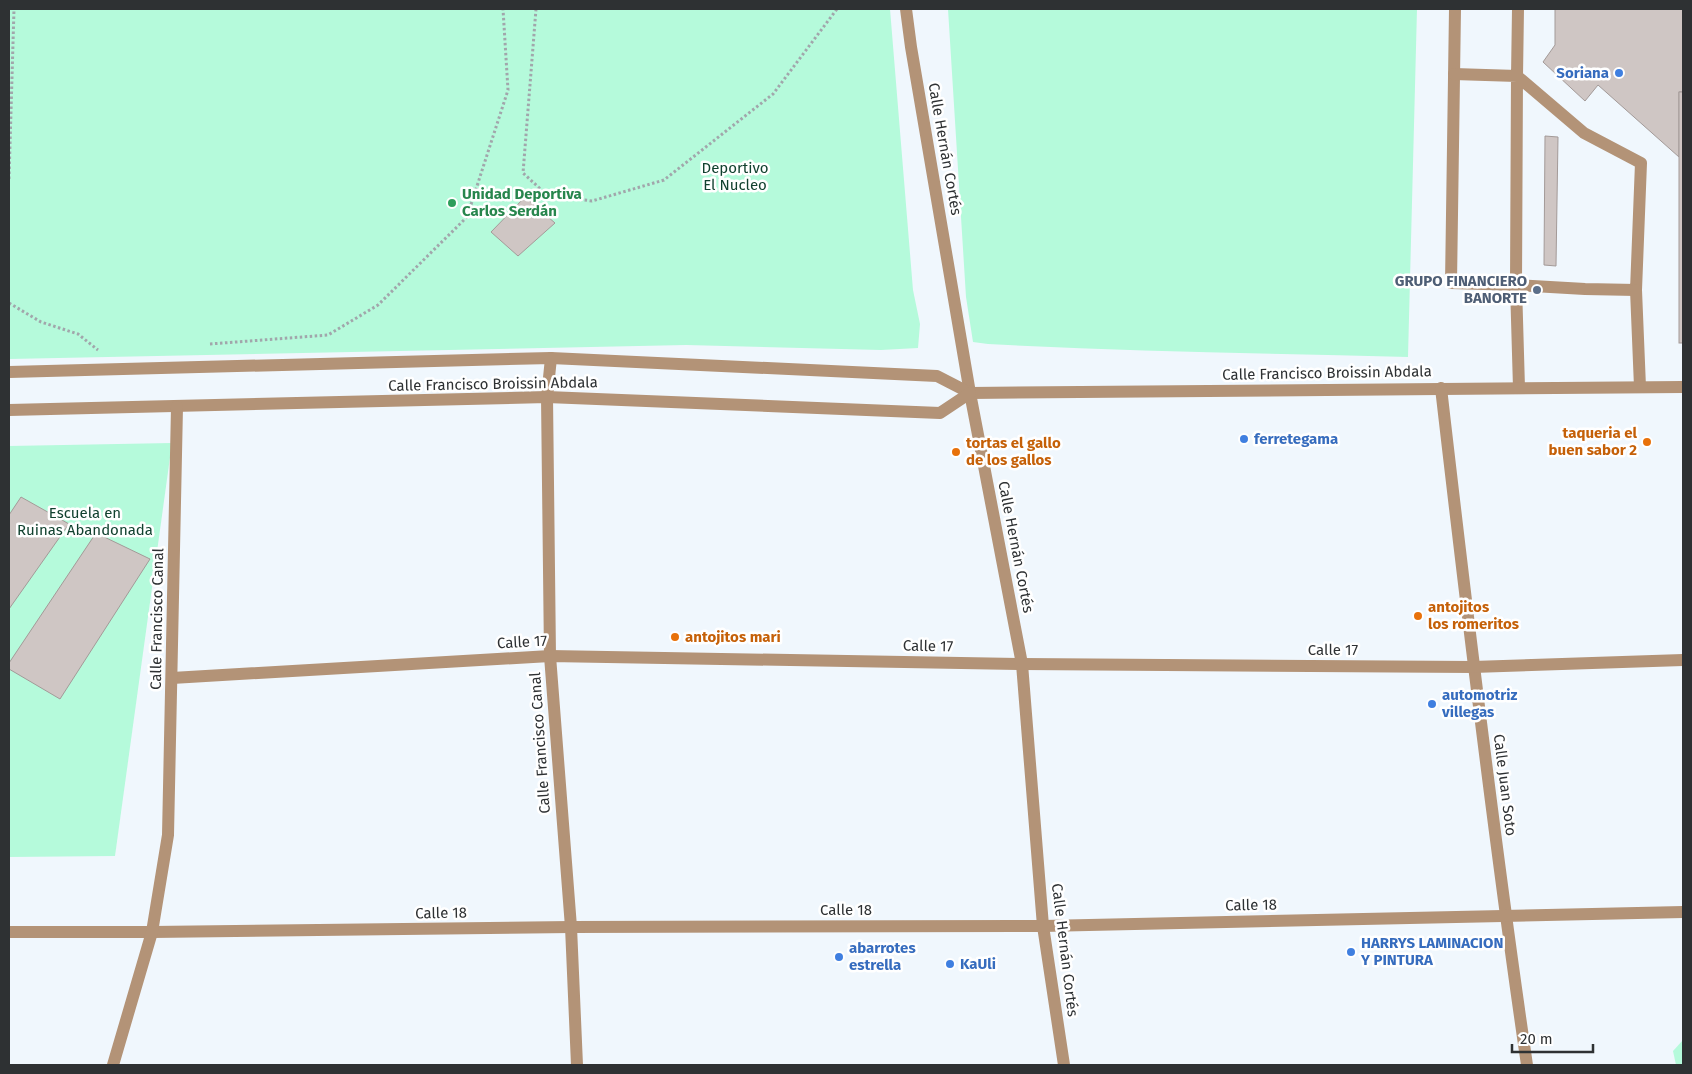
<svg xmlns="http://www.w3.org/2000/svg" width="1692" height="1074" viewBox="0 0 1692 1074" font-family="'Fira Sans',sans-serif">
<rect width="100%" height="100%" fill="#f0f7fd"/>
<g fill="#b5fadb">
<polygon points="9,9 890,9 913,290 920,324 918,348 881,350 686,345 9,359"/>
<path d="M948,9H1417L1408,357C1268,353 1128,352 988,344L973,342L966,297Z"/>
<polygon points="172,443 115,856 9,857 9,446"/>
<polygon points="1683,1040 1683,1065 1676,1065 1673,1051"/>
</g>
<g fill="#cfc6c4" stroke="#a39a98">
<polygon points="1555,9 1683,9 1683,92 1679,92 1679,157 1598,85 1585,101 1543,62 1555,45"/>
<rect x="1679" y="92" width="4" height="251"/>
<polygon points="1545,136 1558,137 1556,266 1544,265"/>
<polygon points="525,197 555,223 518,256 491,232"/>
<polygon points="21,497 69,524 9,609 9,515"/>
<polygon points="96,533 150,559 60,699 9,669 9,663"/>
</g>
<g fill="none" stroke-linecap="round" stroke-linejoin="round">
<g stroke="#a1a6ab" stroke-width="3" stroke-dasharray="2.5 2.5" stroke-linecap="butt">
<polyline points="536,9 523,173 547,195 592,201 664,180 773,94 837,9"/>
<polyline points="9,179 14,9"/>
<polyline points="9,303 41,322 78,334 98,350"/>
<polyline points="210,344 328,335 378,305 467,217 508,90 503,9"/>
</g>
<g stroke="#b39377" stroke-width="12">
<polyline points="1455,9 1451,283 1516,285 1519,388"/>
<polyline points="1454,74 1517,76 1516,285 1585,289 1636,290 1641,163 1584,133 1517,76 1518,9"/>
<polyline points="1636,290 1640,387"/>
</g>
<g stroke="#b39377" stroke-width="12">
<polyline points="906,9 911,47 970,393 1022,664 1043,926 1064,1065"/>
<polyline points="551,358 547,397 550,656 571,927 577,1065"/>
<polyline points="9,372 551,358 937,376 970,393 1683,387"/>
<path d="M1441,388C1467,614 1494,840 1527,1065"/>
<polyline points="9,410 547,397 940,413 970,393"/>
<polyline points="172,678 550,656 1022,664 1473,667 1683,660"/>
<polyline points="9,932 152,932 571,927 1043,926 1683,912"/>
<polyline points="113,1065 152,932 168,835 177,407"/>
</g>
</g>
<g fill="#3f7fe0" stroke="#fff" stroke-width="2">
<circle cx="1619" cy="73" r="5"/>
<circle cx="1244" cy="439" r="5"/>
<circle cx="1432" cy="704" r="5"/>
<circle cx="1351" cy="952" r="5"/>
<circle cx="839" cy="957" r="5"/>
<circle cx="950" cy="964" r="5"/>
</g>
<circle fill="#2e9e5b" stroke="#fff" stroke-width="2" cx="452" cy="203" r="5"/>
<circle fill="#5c6f8a" stroke="#fff" stroke-width="2" cx="1537" cy="290" r="5"/>
<g fill="#e8710a" stroke="#fff" stroke-width="2">
<circle cx="1647" cy="442" r="5"/>
<circle cx="956" cy="452" r="5"/>
<circle cx="1418" cy="616" r="5"/>
<circle cx="675" cy="637" r="5"/>
</g>
<g text-anchor="middle" stroke-width="5" stroke-linejoin="round" paint-order="stroke">
<g font-size="15" font-weight="bold" fill="#366cbe" stroke="#fff" text-anchor="start">
<text x="1609" y="78" text-anchor="end">Soriana</text>
<text x="1254" y="444">ferretegama</text>
<text x="1442" y="700">automotriz<tspan x="1442" dy="17">villegas</tspan></text>
<text x="1361" y="948">HARRYS LAMINACION<tspan x="1361" dy="17">Y PINTURA</tspan></text>
<text x="849" y="953">abarrotes<tspan x="849" dy="17">estrella</tspan></text>
<text x="960" y="969">KaUli</text>
</g>
<g font-size="15" fill="#2e3133" stroke="#fff">
<text transform="translate(945 149) rotate(80)" y="5">Calle Hernán Cortés</text>
<text transform="translate(1327 373) rotate(-1)" y="5">Calle Francisco Broissin Abdala</text>
<text transform="translate(493 384) rotate(-1)" y="5">Calle Francisco Broissin Abdala</text>
<text transform="translate(1016 547) rotate(79)" y="5">Calle Hernán Cortés</text>
<text transform="translate(157 619) rotate(-89)" y="5">Calle Francisco Canal</text>
<text transform="translate(522 642) rotate(-3)" y="5">Calle 17</text>
<text transform="translate(928 646) rotate(1)" y="5">Calle 17</text>
<text x="1333" y="655">Calle 17</text>
<text transform="translate(540 743) rotate(-94)" y="5">Calle Francisco Canal</text>
<text transform="translate(1505 785) rotate(83)" y="5">Calle Juan Soto</text>
<text transform="translate(1251 905) rotate(-1)" y="5">Calle 18</text>
<text x="846" y="915">Calle 18</text>
<text transform="translate(441 913) rotate(-1)" y="5">Calle 18</text>
<text transform="translate(1065 950) rotate(83)" y="5">Calle Hernán Cortés</text>
</g>
<g font-size="15" fill="#11412f" stroke="#fff">
<text x="735" y="173">Deportivo<tspan x="735" dy="17">El Nucleo</tspan></text>
<text x="85" y="518">Escuela en<tspan x="85" dy="17">Ruinas Abandonada</tspan></text>
</g>
<g font-size="15" font-weight="bold" fill="#27864d" stroke="#fff" text-anchor="start">
<text x="462" y="199">Unidad Deportiva<tspan x="462" dy="17">Carlos Serdán</tspan></text>
</g>
<g font-size="15" font-weight="bold" fill="#4e5e75" stroke="#fff" text-anchor="end">
<text x="1527" y="286">GRUPO FINANCIERO<tspan x="1527" dy="17">BANORTE</tspan></text>
</g>
<g font-size="15" font-weight="bold" fill="#c56008" stroke="#fff" text-anchor="start">
<text x="1637" y="438" text-anchor="end">taqueria el<tspan x="1637" dy="17">buen sabor 2</tspan></text>
<text x="966" y="448">tortas el gallo<tspan x="966" dy="17">de los gallos</tspan></text>
<text x="1428" y="612">antojitos<tspan x="1428" dy="17">los romeritos</tspan></text>
<text x="685" y="642">antojitos mari</text>
</g>
</g>
<rect width="1692" height="1074" fill="none" stroke="#2e3133" stroke-width="20"/>
<path d="M1512 1044v8h81v-8" fill="none" stroke="#2e3133" stroke-width="2.5"/>
<text x="1520" y="1044" font-size="15" fill="#2e3133" stroke="#ffffff" stroke-width="4" paint-order="stroke">20 m</text>
</svg>
